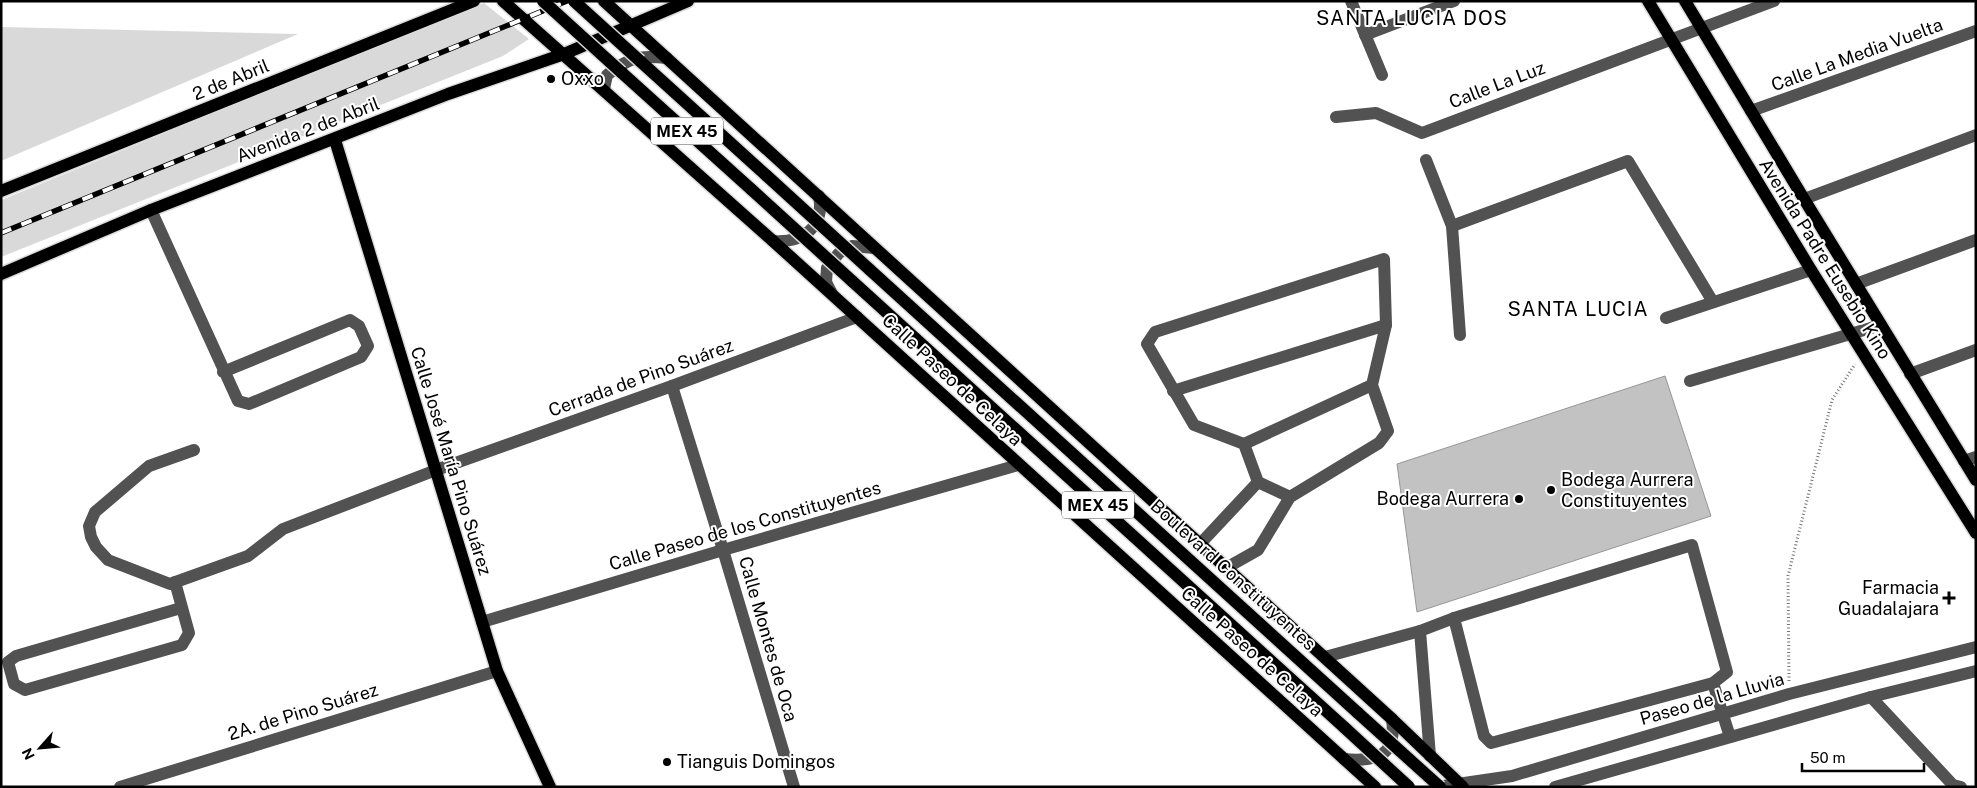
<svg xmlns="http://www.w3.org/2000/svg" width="1977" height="788" viewBox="0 0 1977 788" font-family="'Public Sans',sans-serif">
<rect width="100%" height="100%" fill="#fff"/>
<g fill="#d9d9d9">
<polygon points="484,3 529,39 503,56 1,257 1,200"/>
<polygon points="1,27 298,34 1,161"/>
</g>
<polygon fill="#c2c2c2" stroke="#969696" points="1665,376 1711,516 1417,612 1397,464"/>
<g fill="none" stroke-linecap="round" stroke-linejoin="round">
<defs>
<g id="major">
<polyline points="503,1 773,241 1375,787"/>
<polyline points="604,1 1392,719 1463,787"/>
<polyline points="1648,1 1811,270 1976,533"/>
<polyline points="1685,1 1804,199 1976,480"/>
<polyline points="640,61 767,176"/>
<polyline points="621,72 752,190"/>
<polyline points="335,140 497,671 550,787"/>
<polyline points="1,191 474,1"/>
<polyline points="869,269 1358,713"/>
<polyline points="1,274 151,210 448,94 564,54 688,1"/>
<polyline points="852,281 1345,728"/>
</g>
</defs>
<use href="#major" stroke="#dbdbdb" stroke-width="15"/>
<polyline stroke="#747474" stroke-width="3" stroke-dasharray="1 2.5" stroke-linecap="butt" points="1789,681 1788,576 1832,400 1855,364"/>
<g stroke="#525252" stroke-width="12">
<polyline points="1351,1 1382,75"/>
<polyline points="1365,35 1454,1"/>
<path d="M604,89L607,75C630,57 638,55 667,58"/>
<polyline points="1751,111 1976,31"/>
<polyline points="1336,117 1376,113 1422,133 1774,1"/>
<polyline points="1426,160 1452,226 1460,335"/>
<polyline points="1804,199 1976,135"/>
<polyline points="151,210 238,401 249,404 361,357 368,346 359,326 350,320 223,372"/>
<polyline points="1452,226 1628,161 1713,302"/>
<path d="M773,241C803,243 825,227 819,196"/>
<polyline points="1856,284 1976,240"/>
<polyline points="832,294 826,282 827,268 839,253 852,246 874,248"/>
<polyline points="1666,318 1811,270"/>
<polyline points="1910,374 1976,350"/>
<polyline points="1690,381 1881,325"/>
<polyline points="672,386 723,550 794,787"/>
<polyline points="1173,391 1386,325"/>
<polyline points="1244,444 1372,385"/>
<polyline points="194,450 149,466 95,512 89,526 91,537 96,547 108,560 170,584 248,556 283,529 436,470 672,386 857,317"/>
<polyline points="1964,461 1976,457"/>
<polyline points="1200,544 1258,482"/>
<polygon points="1692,545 1727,672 1713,683 1491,743 1484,736 1454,618"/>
<polyline points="1226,568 1258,550 1290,497 1379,443 1388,431 1372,385 1386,325 1384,259 1155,332 1147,344 1194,425 1244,444 1258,482 1290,497"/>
<polyline points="175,582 189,633 182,645 25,690 14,684 8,662 16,656 181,608"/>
<polyline points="482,622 723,550 1018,465"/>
<polyline points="1325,657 1420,631"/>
<polyline points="1713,683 1730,737"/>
<polyline points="1871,697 1953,785 1961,787"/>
<polyline points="1430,756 1420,631 1454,618"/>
<path d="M1344,759C1377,762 1397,756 1392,719"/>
<polyline points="120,787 497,671"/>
<polyline points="1437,787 1512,776 1789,694 1976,647"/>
<polyline points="1555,787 1871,697 1976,671"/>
</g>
<use href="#major" stroke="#000" stroke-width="12"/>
<defs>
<polyline id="rail" points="1,233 567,1"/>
</defs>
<use href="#rail" stroke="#000" stroke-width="5.5"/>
<use href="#rail" stroke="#fff" stroke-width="4" stroke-dasharray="11" stroke-linecap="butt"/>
<defs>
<g id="major-bridge">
<polyline points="543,1 621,72"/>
<polyline points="574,1 640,61"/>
<polyline points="767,176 869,269"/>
<polyline points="752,190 852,281"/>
<polyline points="1358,713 1440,787"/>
<polyline points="1345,728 1409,787"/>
</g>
</defs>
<use href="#major-bridge" stroke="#dbdbdb" stroke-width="15" stroke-linecap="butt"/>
<use href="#major-bridge" stroke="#000" stroke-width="12"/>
</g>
<g fill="#000" stroke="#fff" stroke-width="2">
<circle cx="551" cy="79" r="5"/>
<circle cx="1551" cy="490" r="5"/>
<circle cx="1519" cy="499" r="5"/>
<path d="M1946.5 590.5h5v5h5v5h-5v5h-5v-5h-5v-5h5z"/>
<circle cx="667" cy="762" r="5"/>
</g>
<g text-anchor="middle" stroke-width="4" stroke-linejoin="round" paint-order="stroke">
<g fill="#fff" stroke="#4c4c4c" stroke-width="1">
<rect x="651" y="117.5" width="72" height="27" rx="4"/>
<rect x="1062" y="491.5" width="72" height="27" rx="4"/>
</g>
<g font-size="16" font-weight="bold" fill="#000">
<text x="687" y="137">MEX 45</text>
<text x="1098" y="511">MEX 45</text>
</g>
<g font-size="18" fill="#000" stroke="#fff">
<text transform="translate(1857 55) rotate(-20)" y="6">Calle La Media Vuelta</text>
<text transform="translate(231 80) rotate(-22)" y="6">2 de Abril</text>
<text transform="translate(1497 85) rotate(-21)" y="6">Calle La Luz</text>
<text transform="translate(308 130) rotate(-21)" y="6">Avenida 2 de Abril</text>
<text transform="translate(1825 259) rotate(58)" y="6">Avenida Padre Eusebio Kino</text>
<text transform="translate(641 378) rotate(-20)" y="6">Cerrada de Pino Suárez</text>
<text transform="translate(952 380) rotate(43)" y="6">Calle Paseo de Celaya</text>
<text transform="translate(451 461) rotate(73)" y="6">Calle José María Pino Suárez</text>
<text transform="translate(745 526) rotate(-16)" y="6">Calle Paseo de los Constituyentes</text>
<text transform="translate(1233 575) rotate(42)" y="6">Boulevard Constituyentes</text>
<text transform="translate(768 639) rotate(74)" y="6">Calle Montes de Oca</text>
<text transform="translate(1252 652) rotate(42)" y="6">Calle Paseo de Celaya</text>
<text transform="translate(1712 699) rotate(-16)" y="6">Paseo de la Lluvia</text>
<text transform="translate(303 712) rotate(-17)" y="6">2A. de Pino Suárez</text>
</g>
<g font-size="18" fill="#000" stroke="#fff" text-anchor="start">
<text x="561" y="85">Oxxo</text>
<text x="1561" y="486">Bodega Aurrera<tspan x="1561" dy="21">Constituyentes</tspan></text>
<text x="1509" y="505" text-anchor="end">Bodega Aurrera</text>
<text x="1939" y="594" text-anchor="end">Farmacia<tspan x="1939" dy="21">Guadalajara</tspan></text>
<text x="677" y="768">Tianguis Domingos</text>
</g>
<g font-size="20" letter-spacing="1" fill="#000" stroke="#fff">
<text x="1412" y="25">SANTA LUCIA DOS</text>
<text x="1578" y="316">SANTA LUCIA</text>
</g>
</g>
<rect width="1977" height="788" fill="none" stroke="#000000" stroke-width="5"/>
<g transform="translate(40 748) rotate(243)" stroke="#ffffff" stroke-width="4" paint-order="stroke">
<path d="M0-4L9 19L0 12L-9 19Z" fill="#000000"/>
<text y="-8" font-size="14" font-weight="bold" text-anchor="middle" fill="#000000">N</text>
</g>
<path d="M1802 763v8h122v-8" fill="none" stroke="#000000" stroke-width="2.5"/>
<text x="1810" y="763" font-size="15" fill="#000000" stroke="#ffffff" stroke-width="4" paint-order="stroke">50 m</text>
</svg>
